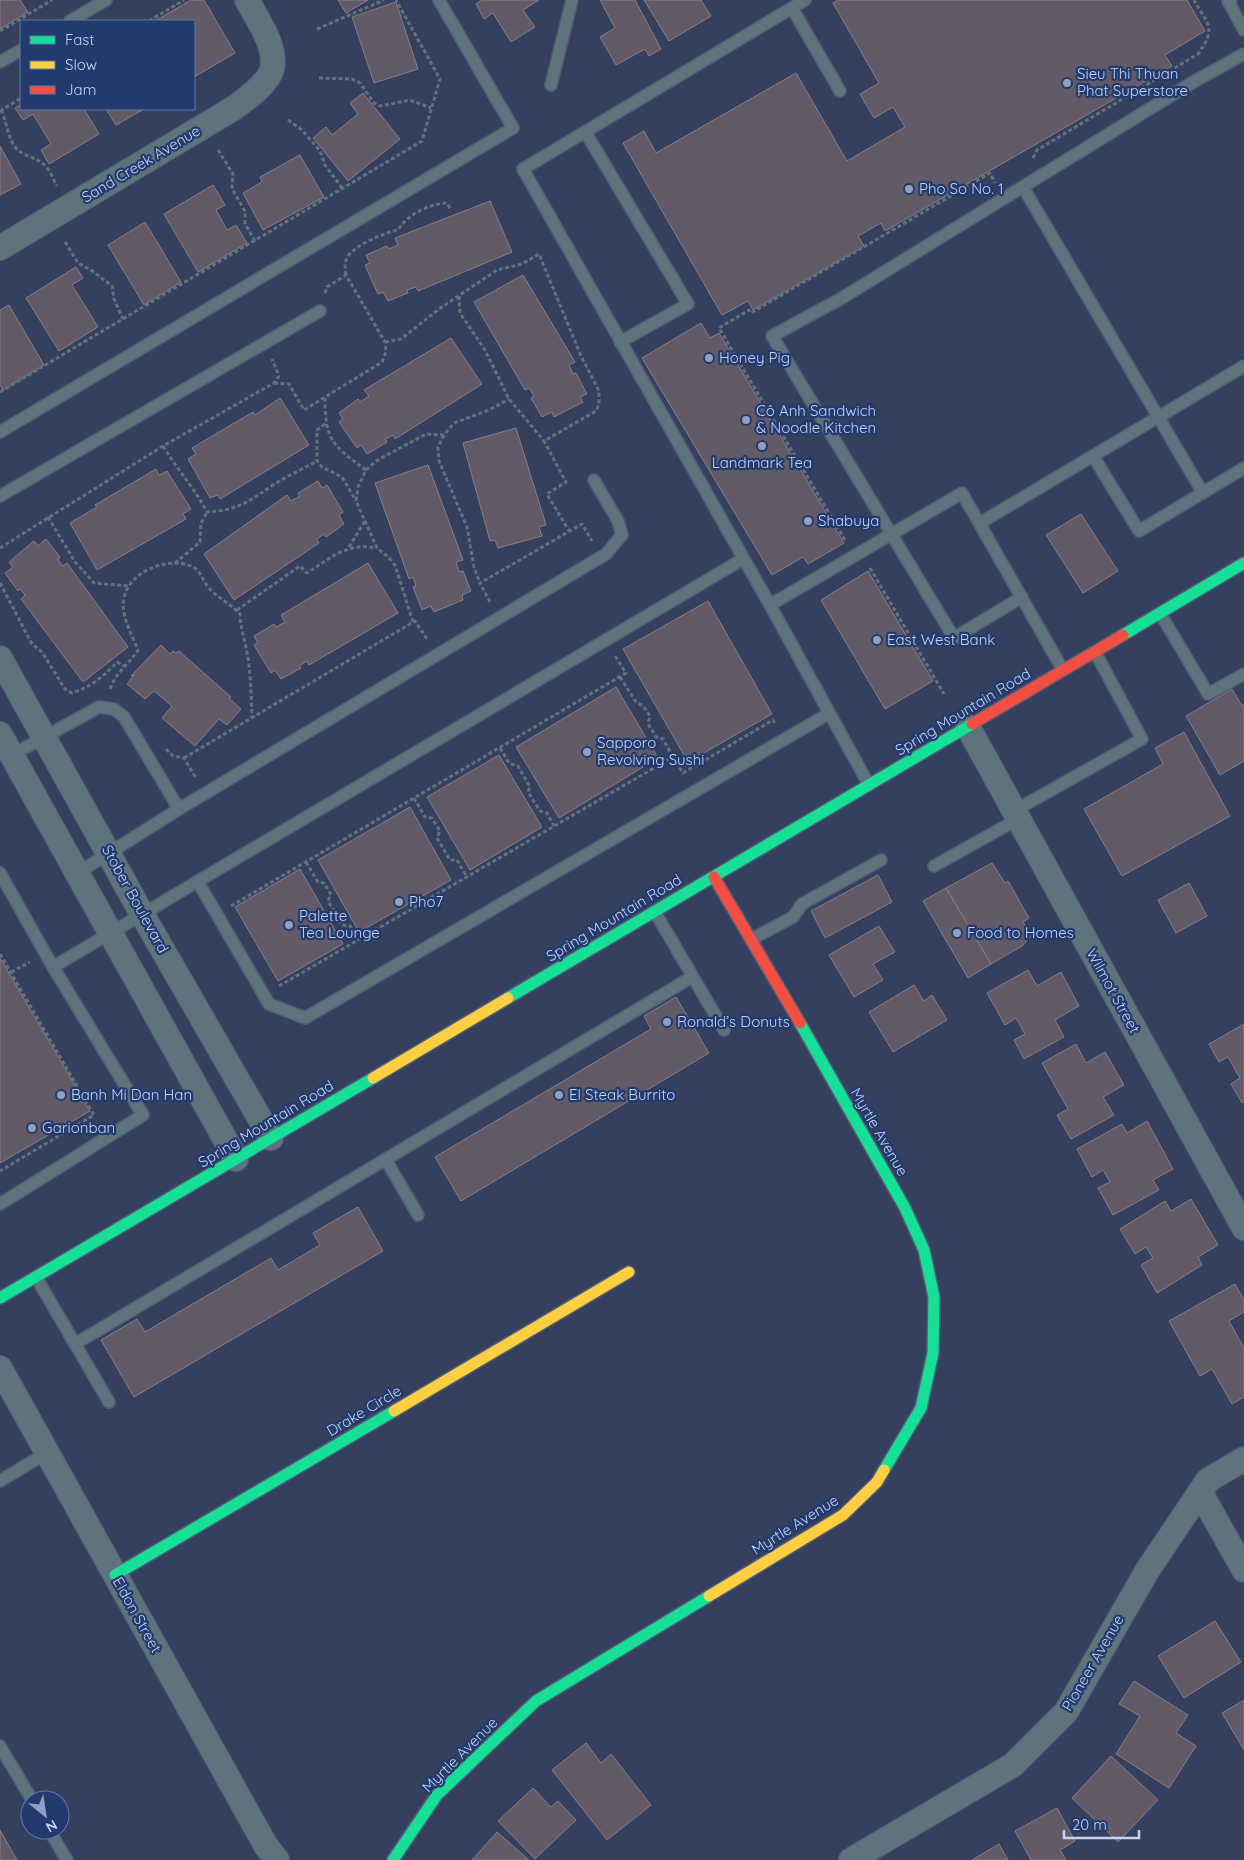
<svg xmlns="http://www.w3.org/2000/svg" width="1244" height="1860" viewBox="0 0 1244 1860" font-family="Quicksand,sans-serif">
<rect width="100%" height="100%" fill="#34405d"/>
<g fill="#625b67" stroke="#887e8a">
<polygon points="0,0 20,0 28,12 0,29"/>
<polygon points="191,0 204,0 235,53 194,77 194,21 155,21"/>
<polygon points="338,0 368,0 346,13"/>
<polygon points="482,0 539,0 523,10 535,27 511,42 493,13 484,19 476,4"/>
<polygon points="600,0 635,0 661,49 649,56 645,49 616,65 600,37 615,28"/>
<polygon points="644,0 701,0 711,16 669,41"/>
<polygon points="838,0 1187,0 1205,31 1165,55 1172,66 885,231 881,223 858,236 864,246 753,310 748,301 722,315 623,143 644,131 656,153 796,73 847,161 905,127 893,107 874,118 860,94 879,83 833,3"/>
<polygon points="396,2 418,69 374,83 352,17"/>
<polygon points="363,93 400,139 348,181 313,138 326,127 332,135 358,114 350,103"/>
<polygon points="21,104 21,109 84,109 99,134 49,164 41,150 51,144 33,114 23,120 15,108"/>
<polygon points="106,109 144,109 116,125"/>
<polygon points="0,146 21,184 0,195"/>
<polygon points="300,155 324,197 263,230 243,193 262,182 260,177"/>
<polygon points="213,185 225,205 216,210 227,230 236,225 247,243 198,272 164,214"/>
<polygon points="490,201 512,252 418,291 416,287 407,290 408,293 388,301 383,292 378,294 365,265 370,263 366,255 387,246 389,249 398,245 395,238"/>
<polygon points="145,222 181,282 144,305 108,245"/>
<polygon points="76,267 83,278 72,285 98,327 59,351 26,298"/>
<polygon points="523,275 575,362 569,365 573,374 576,373 587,394 580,397 583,402 554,417 552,412 542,417 531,398 534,396 529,388 525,390 474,302"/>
<polygon points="9,305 44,365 3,390 0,385 0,310"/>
<polygon points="701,323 710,338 719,333 844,543 808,564 803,557 772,575 642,358"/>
<polygon points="451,338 482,384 395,439 393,435 385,439 387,442 367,454 361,445 357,448 339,422 343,419 339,413 358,399 360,402 369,396 364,390"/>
<polygon points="280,398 309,445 220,499 218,495 210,498 188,459 196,454 192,448 253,412 255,415"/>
<polygon points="516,428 546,525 539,527 542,536 498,548 495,540 490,541 463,443"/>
<polygon points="428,465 463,560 456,562 459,572 463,571 471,591 462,595 463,600 434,612 431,606 422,610 413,587 416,586 413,577 409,579 375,483"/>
<polygon points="156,469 159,475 167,471 191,509 183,514 186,519 97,570 70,523 97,507 95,505"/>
<polygon points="318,481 322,488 327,485 343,512 339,515 344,524 326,537 324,534 317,539 319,543 234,600 204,554 287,495 291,501 300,496 298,493"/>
<polygon points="1081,514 1118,571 1083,593 1046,535"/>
<polygon points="46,539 60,557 58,560 63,566 67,563 128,647 83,682 21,599 25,595 20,589 18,591 5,573 13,567 9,562 34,541 38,546"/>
<polygon points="368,563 398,613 309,665 307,661 299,666 301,668 281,679 275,670 271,673 254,645 258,643 254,636 274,624 276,627 285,622 281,615"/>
<polygon points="868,571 933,681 885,709 821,600"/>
<polygon points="708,601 772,714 688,762 623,649"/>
<polygon points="161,645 170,654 173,651 176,653 179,651 231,697 229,698 241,709 227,725 219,719 195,746 162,718 172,706 154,691 145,699 127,684 134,675 131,676"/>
<polygon points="616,687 658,758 559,818 516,747"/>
<polygon points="1232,689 1242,706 1244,705 1244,761 1220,775 1186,716"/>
<polygon points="1184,732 1230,816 1122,876 1084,809 1163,764 1155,748"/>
<polygon points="499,755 542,827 470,870 427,797"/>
<polygon points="410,807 451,880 359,932 318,860"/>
<polygon points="992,863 1005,883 1008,881 1029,918 1023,922 1031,936 1022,946 991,964 946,888"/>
<polygon points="300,869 343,944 278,981 235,907"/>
<polygon points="878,875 892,902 825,938 811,911"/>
<polygon points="1189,883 1207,916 1176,933 1158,900"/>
<polygon points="946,888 991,964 968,978 923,901"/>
<polygon points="879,926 895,952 873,964 883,980 854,997 829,955"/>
<polygon points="0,958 90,1111 0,1163"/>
<polygon points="1028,970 1037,986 1061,972 1079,1006 1055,1020 1064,1037 1024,1059 1014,1040 1025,1034 1016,1018 1005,1025 987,993"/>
<polygon points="914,985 924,1001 932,995 947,1020 893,1052 869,1012"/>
<polygon points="676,997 709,1053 461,1201 435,1157 651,1029 644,1016"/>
<polygon points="1244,1024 1244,1101 1242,1103 1231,1084 1240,1078 1228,1057 1219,1062 1209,1044"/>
<polygon points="1076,1044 1086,1063 1105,1052 1124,1085 1103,1097 1114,1115 1071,1139 1057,1115 1068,1109 1042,1063"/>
<polygon points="1147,1121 1173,1169 1153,1180 1159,1190 1113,1215 1098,1188 1110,1182 1103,1170 1092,1177 1077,1149 1122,1124 1127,1133"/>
<polygon points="1191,1199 1218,1245 1198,1257 1202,1265 1157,1293 1141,1265 1153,1258 1146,1247 1135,1254 1120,1229 1165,1201 1171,1211"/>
<polygon points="358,1207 383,1251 134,1397 101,1340 137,1319 145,1332 271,1258 278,1270 320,1245 313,1233"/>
<polygon points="1235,1284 1244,1300 1244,1312 1229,1321 1244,1348 1244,1397 1232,1404 1212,1369 1200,1376 1169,1321"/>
<polygon points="1215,1621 1241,1662 1184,1698 1158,1656"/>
<polygon points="1134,1681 1188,1715 1176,1733 1196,1746 1169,1788 1116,1754 1140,1716 1119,1704"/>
<polygon points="1244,1700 1244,1750 1222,1713"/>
<polygon points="586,1743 601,1763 611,1754 651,1805 607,1840 552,1770"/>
<polygon points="1111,1756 1158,1800 1118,1842 1072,1798"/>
<polygon points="533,1788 551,1807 558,1801 576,1820 535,1859 498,1821"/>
<polygon points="1057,1808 1075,1841 1060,1850 1066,1860 1031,1860 1015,1831"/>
<polygon points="0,1830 17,1860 0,1860"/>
<polygon points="497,1832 529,1860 472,1860"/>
<polygon points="999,1844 1008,1860 972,1860"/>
</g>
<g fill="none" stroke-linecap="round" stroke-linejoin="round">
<defs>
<g id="lane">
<polyline points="805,0 523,169 770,605 869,785"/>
<polyline points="1231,0 1228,1 1244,30"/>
<polyline points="792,8 840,91"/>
<polyline points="70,21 106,0"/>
<polyline points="0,62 21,50"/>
<polyline points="551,85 572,0"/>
<polyline points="586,133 688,304 620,342"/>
<polyline points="1023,187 1203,493"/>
<polyline points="0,432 513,128 439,0"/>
<polyline points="1093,456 1139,531 1244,468"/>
<polyline points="0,496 320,311"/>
<polyline points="980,523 1244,366"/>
<polyline points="1022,597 954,638 772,336 842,298 1195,81 1244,54"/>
<polyline points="770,605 962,493 1063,670"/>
<polyline points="1160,613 1208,694 1244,674"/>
<polyline points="12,755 99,707 114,709 124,717 179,809"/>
<polyline points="1014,811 1142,739 1095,652"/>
<polyline points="934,866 1018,819"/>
<polyline points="0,873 53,967 143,1115 0,1204"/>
<polyline points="76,874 179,809 606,554 622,535 618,521 594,480"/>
<polyline points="198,882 269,1004 305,1018 828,714"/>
<polyline points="655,912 724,1030"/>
<polyline points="752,939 793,917 802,904 881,860"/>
<polyline points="53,967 743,559"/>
<polyline points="386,1160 418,1215"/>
<polyline points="36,1277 75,1344"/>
<polyline points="109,1402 75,1344 692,977"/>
<polyline points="0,1481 48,1452"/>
<polyline points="0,1746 32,1800"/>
<polyline points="49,1830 67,1860"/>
</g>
<g id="street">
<path d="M0,248L234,108C246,99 268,84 272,69C277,46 257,19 247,0"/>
<polyline points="0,658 142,914 271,1138"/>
<polyline points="968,727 1244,1228"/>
<polyline points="0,734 236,1159"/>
<polyline points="0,1368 266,1846 277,1860"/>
<polyline points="1200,1492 1244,1570"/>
<polyline points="851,1860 1013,1765 1066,1712 1147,1571 1200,1492 1208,1480 1244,1459"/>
</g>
<g id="fast">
<polyline points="1123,635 1244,563"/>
<polyline points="508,998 972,724"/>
<polyline points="800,1023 905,1208 924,1250 934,1297 933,1353 921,1408 884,1470"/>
<polyline points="0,1298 373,1078"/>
<polyline points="115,1575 394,1411"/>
<polyline points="393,1860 437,1795 536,1701 709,1596"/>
</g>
<g id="slow">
<polyline points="373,1078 508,998"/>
<polyline points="394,1411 629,1272"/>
<polyline points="709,1596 843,1515 877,1482 884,1470"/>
</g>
<g id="jam">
<polyline points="972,724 1123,635"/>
<polyline points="714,877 800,1023"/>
</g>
</defs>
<use href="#lane" stroke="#515c75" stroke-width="14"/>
<use href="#street" stroke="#515c75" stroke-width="26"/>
<use href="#fast" stroke="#515c75" stroke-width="14"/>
<use href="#slow" stroke="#515c75" stroke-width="14"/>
<use href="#jam" stroke="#515c75" stroke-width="14"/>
<g stroke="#63727e" stroke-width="3" stroke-dasharray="4 2.5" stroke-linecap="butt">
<polyline points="149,21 184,0"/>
<polyline points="317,29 384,0"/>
<polyline points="0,31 52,0"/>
<polyline points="319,78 352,79 360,83 374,103 380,106 410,100 431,108"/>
<path d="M1,110C7,122 7,136 15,147C22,156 33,156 42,163C49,167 53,179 57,186"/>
<polyline points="0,111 21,98"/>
<polyline points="288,120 302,130 320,151 325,165 342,188"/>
<polyline points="218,150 233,174 232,189 245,211 245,224 255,241"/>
<path d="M1033,158L1037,150L1198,54C1217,28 1208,25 1194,0"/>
<polyline points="65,242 78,263 91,270 112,286 114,299 123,319"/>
<path d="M346,275C345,268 344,262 348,256C357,244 384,233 398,230C408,214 429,204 447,203L451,210"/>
<polyline points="459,296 460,313 485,350 509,399 544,441"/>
<polyline points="385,342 401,339 439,309 497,270 522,264 539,254 581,356 599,391 599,404 596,411 544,441 566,482 547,494 569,531"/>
<polyline points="274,383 289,384 304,410 382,362 386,352 385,342 346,275 327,287 325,294"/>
<polyline points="0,392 422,141 440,79 396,0"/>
<path d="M325,398C325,441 333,446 366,470"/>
<polyline points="325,424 317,430 317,461 322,467 342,477 356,501"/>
<polyline points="444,435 438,447 439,461 467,527 474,567 480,583"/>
<path d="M163,446C177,469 195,489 207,512C236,511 250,501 273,485C287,476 303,469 317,461"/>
<polyline points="48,517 75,562 94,583 129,586"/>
<polyline points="845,540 719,328 749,310 751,313 990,173 995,183"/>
<polyline points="349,547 365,521"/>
<polyline points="0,548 163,446 274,383 279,376 272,359"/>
<polyline points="175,563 200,542 201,523 207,512"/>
<polyline points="870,568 944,694"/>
<path d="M0,583L32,644L42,652L65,689L72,693C91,687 104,676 117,662L124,666"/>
<polyline points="490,602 480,583 582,524 592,541"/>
<path d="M237,610L300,566L307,573C331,558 347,542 377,548"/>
<polyline points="413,622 395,565 387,556 377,548 356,501 358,487 366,470 376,461 426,434 444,435 454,423 489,410 509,399"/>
<polyline points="620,677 636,702 643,706 650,716 648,724 656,737 663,739 673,757"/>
<path d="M110,689C116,672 129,664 138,650C132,635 120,614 124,598C129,572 164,558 188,565C200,568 201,578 208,587C216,597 231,604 240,614C240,627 244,636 246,648C251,670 251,695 252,718"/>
<polyline points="500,748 509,763 518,766 530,787 528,792 540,811 547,813 554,826"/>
<polyline points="166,749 173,756 184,758 196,778"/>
<polyline points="184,758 415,621 427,639 428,638"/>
<polyline points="414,798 425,817 432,818 440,831 437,838 450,860 457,860 467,877"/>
<polyline points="306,862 318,882 324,883 331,895 328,901 342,925 350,926 358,940"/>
<polyline points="231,906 626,673 615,656"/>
<polyline points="0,954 94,1115 0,1171"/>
<polyline points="11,972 30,962"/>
<polyline points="279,986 673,757 683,773 773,720 775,724"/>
</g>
<use href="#lane" stroke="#5f737c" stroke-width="11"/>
<use href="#street" stroke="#5f737c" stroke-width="24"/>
<use href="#fast" stroke="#16e098" stroke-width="11"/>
<use href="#slow" stroke="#ffcf43" stroke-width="11"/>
<use href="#jam" stroke="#f24e42" stroke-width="11"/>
</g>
<g fill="#92a0bf" stroke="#233a6e" stroke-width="2">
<circle cx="1067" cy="83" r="5"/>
<circle cx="909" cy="189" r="5"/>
<circle cx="709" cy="358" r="5"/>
<circle cx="746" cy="420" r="5"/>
<circle cx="762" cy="446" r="5"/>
<circle cx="808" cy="521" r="5"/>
<circle cx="877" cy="640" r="5"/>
<circle cx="587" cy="752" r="5"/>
<circle cx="399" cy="902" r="5"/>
<circle cx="289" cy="925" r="5"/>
<circle cx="957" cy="933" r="5"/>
<circle cx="667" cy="1022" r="5"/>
<circle cx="61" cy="1095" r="5"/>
<circle cx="559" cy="1095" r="5"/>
<circle cx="32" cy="1128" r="5"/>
</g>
<g text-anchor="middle" stroke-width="4.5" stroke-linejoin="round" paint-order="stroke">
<g font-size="15" fill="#c4d4f4" stroke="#233a6e" text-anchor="start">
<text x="1077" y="79">Sieu Thi Thuan<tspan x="1077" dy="17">Phat Superstore</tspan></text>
<text x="919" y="194">Pho So No. 1</text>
<text x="719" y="363">Honey Pig</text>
<text x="756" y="416">Cô Anh Sandwich<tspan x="756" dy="17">&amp; Noodle Kitchen</tspan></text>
<text x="762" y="468" text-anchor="middle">Landmark Tea</text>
<text x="818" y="526">Shabuya</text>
<text x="887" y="645">East West Bank</text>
<text x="597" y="748">Sapporo<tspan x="597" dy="17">Revolving Sushi</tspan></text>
<text x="409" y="907">Pho7</text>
<text x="299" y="921">Palette<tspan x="299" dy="17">Tea Lounge</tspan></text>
<text x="967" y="938">Food to Homes</text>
<text x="677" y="1027">Ronald’s Donuts</text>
<text x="71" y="1100">Banh Mi Dan Han</text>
<text x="569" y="1100">El Steak Burrito</text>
<text x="42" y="1133">Garionban</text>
</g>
<g font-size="15" fill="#c4d4f4" stroke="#233a6e">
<text transform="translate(141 164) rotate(-31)" y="5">Sand Creek Avenue</text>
<text transform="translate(963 712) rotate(-31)" y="5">Spring Mountain Road</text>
<text transform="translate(135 899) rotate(61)" y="5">Stober Boulevard</text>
<text transform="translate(614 918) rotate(-31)" y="5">Spring Mountain Road</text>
<text transform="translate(1113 991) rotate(61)" y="5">Wilmot Street</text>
<text transform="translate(266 1124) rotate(-31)" y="5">Spring Mountain Road</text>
<text transform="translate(879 1132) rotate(60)" y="5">Myrtle Avenue</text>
<text transform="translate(364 1411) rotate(-31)" y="5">Drake Circle</text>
<text transform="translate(795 1525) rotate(-32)" y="5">Myrtle Avenue</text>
<text transform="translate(137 1615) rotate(61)" y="5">Eldon Street</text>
<text transform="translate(1093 1663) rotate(-60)" y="5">Pioneer Avenue</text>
<text transform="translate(460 1755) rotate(-45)" y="5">Myrtle Avenue</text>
</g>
</g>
<rect x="20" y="20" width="175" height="90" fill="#233a6e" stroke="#6378a4"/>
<rect x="30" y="36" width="25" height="8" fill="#16e098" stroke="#6378a4"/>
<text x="65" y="45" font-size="15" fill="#c4d4f4">Fast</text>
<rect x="30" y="61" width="25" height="8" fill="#ffcf43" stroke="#6378a4"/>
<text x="65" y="70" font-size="15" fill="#c4d4f4">Slow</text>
<rect x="30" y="86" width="25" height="8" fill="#f24e42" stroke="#6378a4"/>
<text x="65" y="95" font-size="15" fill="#c4d4f4">Jam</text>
<g transform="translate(45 1815) rotate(150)"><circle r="24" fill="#233a6e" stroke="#6378a4"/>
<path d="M0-4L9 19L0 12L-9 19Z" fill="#92a0bf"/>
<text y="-8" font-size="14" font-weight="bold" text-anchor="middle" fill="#c4d4f4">N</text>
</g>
<path d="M1064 1830v8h75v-8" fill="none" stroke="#c4d4f4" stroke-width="2.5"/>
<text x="1072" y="1830" font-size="15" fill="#c4d4f4" stroke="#233a6e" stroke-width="4" paint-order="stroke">20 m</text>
</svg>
